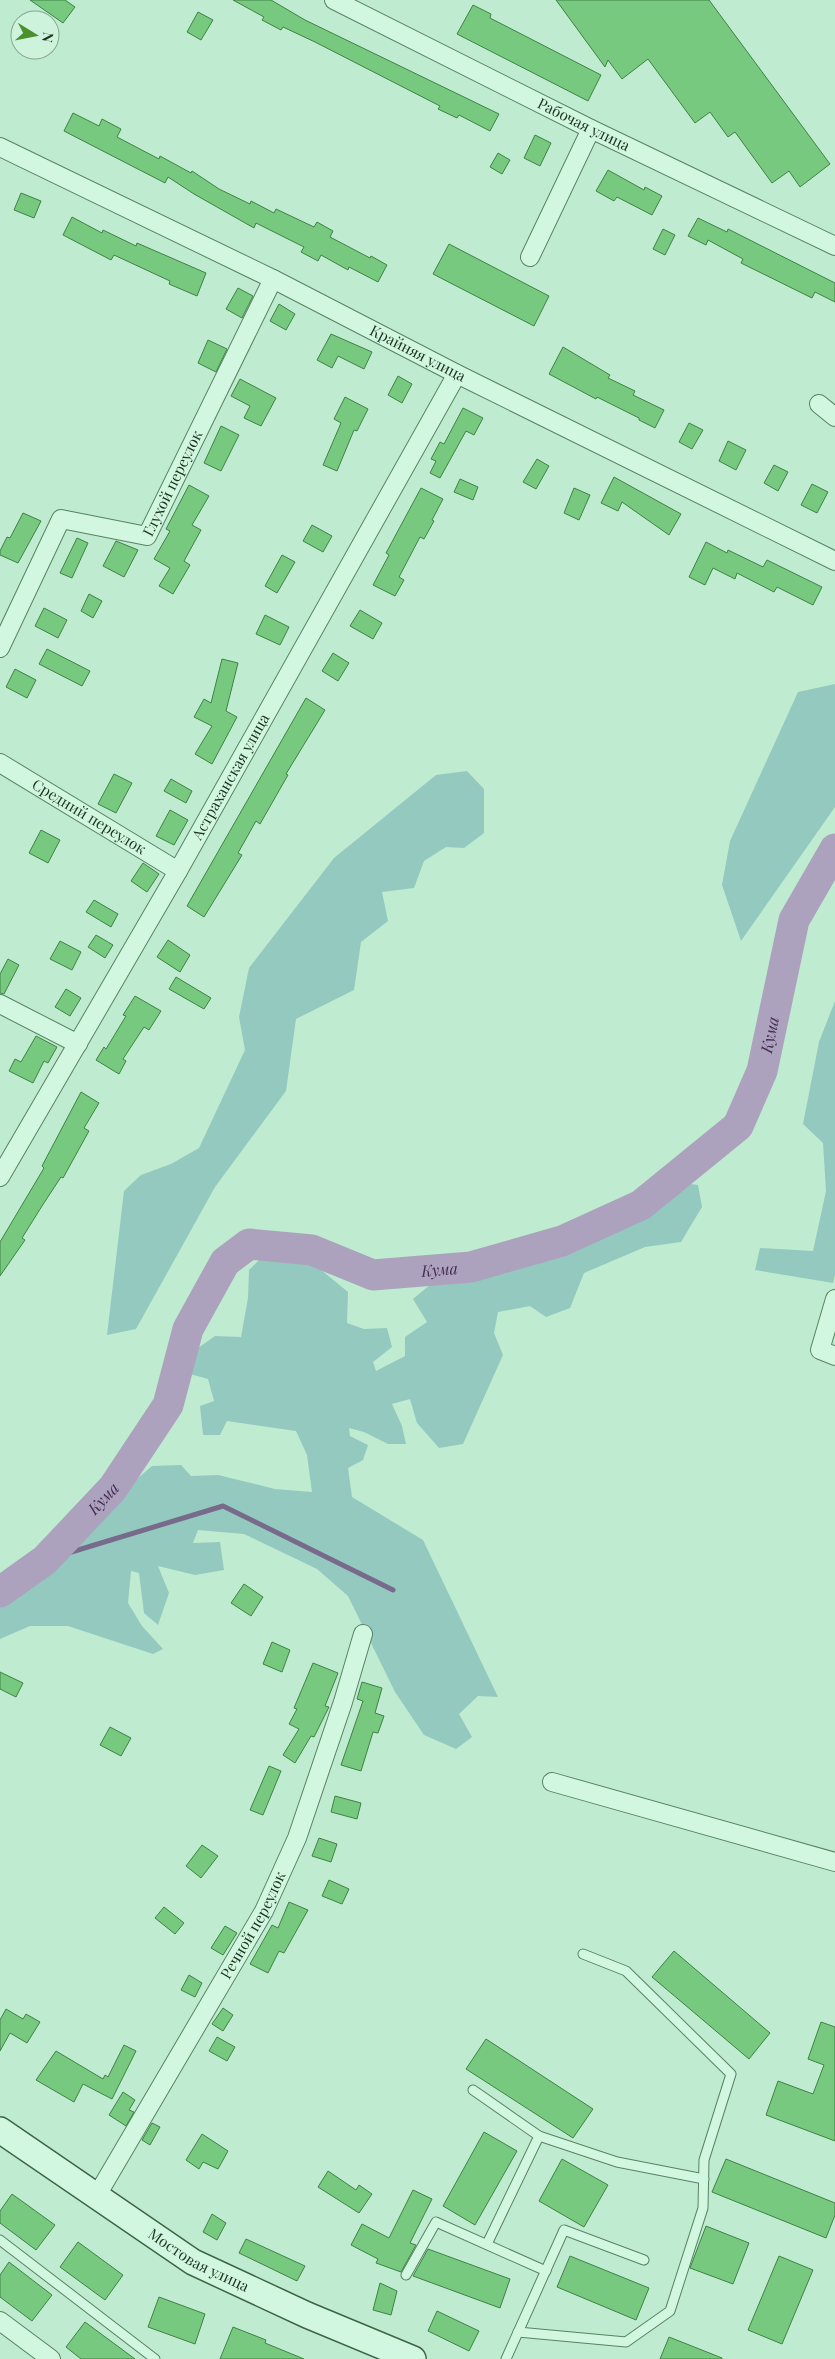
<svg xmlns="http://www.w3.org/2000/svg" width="835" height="2359" viewBox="0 0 835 2359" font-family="'Playfair Display',serif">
<rect width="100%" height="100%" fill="#bfecd0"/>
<g fill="#94c9bf">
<polygon points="835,684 835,807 741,941 722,885 730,841 798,692"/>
<polygon points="467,771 484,789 484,833 464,848 446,847 424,861 414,888 382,892 388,921 361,942 354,990 296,1019 286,1091 215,1187 136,1329 107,1335 124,1191 141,1175 171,1164 199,1148 245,1050 239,1017 249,968 334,858 436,775"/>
<polygon points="835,1001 835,1275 833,1283 755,1270 760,1248 813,1251 826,1191 823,1143 803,1124 819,1042"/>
<polygon points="683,1183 698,1185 702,1207 681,1242 645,1247 584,1273 570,1308 546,1317 530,1306 498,1312 494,1333 503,1355 463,1444 439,1448 417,1423 410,1399 392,1404 402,1426 406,1444 388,1444 364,1432 349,1428 350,1436 368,1445 363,1460 348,1468 352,1497 423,1540 498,1697 478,1696 459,1714 472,1737 456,1749 424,1735 395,1692 348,1596 317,1569 244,1534 198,1530 193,1543 220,1542 224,1570 195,1575 158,1566 169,1593 158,1625 144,1613 139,1573 131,1571 128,1603 142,1626 163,1649 153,1654 68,1626 30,1626 0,1639 0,1603 47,1569 101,1523 123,1491 152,1466 181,1465 191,1476 218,1475 275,1489 312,1492 307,1455 296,1431 227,1421 220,1435 203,1435 200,1406 214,1401 208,1379 190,1374 191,1353 215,1336 241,1337 248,1298 249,1270 260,1259 309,1260 348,1292 347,1323 364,1329 387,1328 392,1347 373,1362 376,1371 405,1356 405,1337 427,1322 413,1299 430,1285 469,1277 565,1253 637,1221"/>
</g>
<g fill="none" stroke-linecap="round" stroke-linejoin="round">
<polyline stroke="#786a8b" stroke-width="5" points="45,1560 223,1506 393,1590"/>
<path stroke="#ada2be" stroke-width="31" id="s1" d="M0,1592L45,1560L113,1488L168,1405L188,1329L225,1262L249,1244L312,1250L373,1275L471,1267L562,1241L641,1205L738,1126L762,1071L794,920L835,849"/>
</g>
<g fill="#76c97f" stroke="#3f8245">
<polygon points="30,0 65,0 75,7 63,23"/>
<polygon points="233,0 271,0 305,20 499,114 490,131 459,115 457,118 438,109 440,106 315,42 283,27 281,30 262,20 264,17"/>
<polygon points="556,0 709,0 830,164 800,187 789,171 772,183 735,132 728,137 710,112 695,123 648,59 622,79 608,60 605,67"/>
<polygon points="473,5 491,14 490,18 601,75 588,101 457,34"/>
<polygon points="198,12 213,20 201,40 187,32"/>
<polygon points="73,113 99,126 102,119 121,129 117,137 159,159 160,156 191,173 192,171 219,189 250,204 251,201 274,213 276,209 314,227 317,222 333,231 330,237 370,258 371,256 387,265 378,282 349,267 348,270 321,255 318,261 301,252 304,247 256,223 254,228 194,194 168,177 165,183 64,131"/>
<polygon points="535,135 551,143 540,166 524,158"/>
<polygon points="498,153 510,160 502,174 490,167"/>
<polygon points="608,170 644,190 645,187 662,196 652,215 617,197 614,201 596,191"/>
<polygon points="21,193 41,201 34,218 14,210"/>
<polygon points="72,217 102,233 103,230 136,246 137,243 206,273 197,296 169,284 170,281 114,255 111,260 63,235"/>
<polygon points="698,218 727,232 728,229 835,283 835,302 815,292 812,298 741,263 743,259 708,240 706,245 688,236"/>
<polygon points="663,229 675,235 665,255 653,249"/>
<polygon points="449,244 549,296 534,326 433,274"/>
<polygon points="238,288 253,296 242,318 226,309"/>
<polygon points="279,304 295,314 286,330 270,321"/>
<polygon points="331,334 372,352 364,369 338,356 332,368 317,360"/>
<polygon points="208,340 227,349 216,372 198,363"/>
<polygon points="563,347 610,375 608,378 635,391 633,395 664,410 655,428 639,420 639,418 597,397 596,399 549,374"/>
<polygon points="398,376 412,384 402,403 388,395"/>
<polygon points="240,379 276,398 261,426 244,418 250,406 231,396"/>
<polygon points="345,397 368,409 357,431 354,430 337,471 323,465 341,423 334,419"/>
<polygon points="463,408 483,418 474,435 466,431 440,478 430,473 436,461 431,459 440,442 444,444"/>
<polygon points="689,423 703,430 692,449 679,442"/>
<polygon points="221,426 239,435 221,471 204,463"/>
<polygon points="728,441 746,450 736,470 719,461"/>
<polygon points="537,459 549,466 536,489 523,482"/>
<polygon points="774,465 788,472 778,491 764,483"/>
<polygon points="614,477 681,514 669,535 622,502 618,511 601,503"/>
<polygon points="460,479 478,487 473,500 454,492"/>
<polygon points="812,484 828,492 817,513 801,505"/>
<polygon points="189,485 209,496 192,525 201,530 184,561 190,565 173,594 159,586 170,568 154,559 170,531 166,529"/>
<polygon points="421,488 443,499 432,520 434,521 424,539 420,537 399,577 404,580 395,596 373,585 389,555 386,553"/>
<polygon points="574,488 590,495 579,520 564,513"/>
<polygon points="23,513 41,521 18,563 0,555 0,551 7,537 10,538"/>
<polygon points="312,525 332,536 323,552 303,541"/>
<polygon points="77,538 88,543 72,578 60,573"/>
<polygon points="116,541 138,550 124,577 103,566"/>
<polygon points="706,542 727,553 728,550 763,567 767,560 822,587 813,605 777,587 774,592 737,573 735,579 713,568 705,585 689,577"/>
<polygon points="282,555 295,562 277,593 265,586"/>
<polygon points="89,594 102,601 93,618 81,611"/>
<polygon points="44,608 67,620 58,638 35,626"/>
<polygon points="360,610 382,623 373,639 350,626"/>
<polygon points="265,615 289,627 280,645 256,634"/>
<polygon points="47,649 90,671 82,686 39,664"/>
<polygon points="333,653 349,663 338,681 322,671"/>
<polygon points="222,659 238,663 226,711 237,717 212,764 195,754 212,726 194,717 204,699 211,703"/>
<polygon points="15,669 36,680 27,698 6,687"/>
<polygon points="306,698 325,710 286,774 288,775 260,824 256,821 238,853 242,855 204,917 187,906"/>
<polygon points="114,774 132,783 116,813 98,804"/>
<polygon points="171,779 192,791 186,803 164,791"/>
<polygon points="170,810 188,820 174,845 156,836"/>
<polygon points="41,830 60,840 48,863 29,853"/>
<polygon points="143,863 159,874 147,892 131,881"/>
<polygon points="94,900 118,914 111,927 86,912"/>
<polygon points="96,935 113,945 105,958 88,947"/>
<polygon points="168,940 190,955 180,972 157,957"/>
<polygon points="60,941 81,952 72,970 50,959"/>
<polygon points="8,959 19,965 4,994 0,993 0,974"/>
<polygon points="176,977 211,998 204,1009 169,989"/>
<polygon points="66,989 81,998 70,1016 55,1007"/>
<polygon points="135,996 161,1011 149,1030 144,1027 123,1059 126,1061 119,1074 96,1060 104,1047 106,1049 126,1016 123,1015"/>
<polygon points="36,1036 57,1047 48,1063 44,1061 33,1083 9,1071 15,1059 21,1062"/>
<polygon points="81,1092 99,1103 84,1128 89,1131 63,1178 61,1177 42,1206 22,1238 25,1240 0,1276 0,1242 44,1168 42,1166"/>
<polygon points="244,1584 263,1597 251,1616 231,1603"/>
<polygon points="272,1642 290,1650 282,1672 263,1664"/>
<polygon points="313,1663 338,1673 325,1706 329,1707 314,1737 311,1736 295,1763 283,1755 299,1729 289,1724 297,1709 294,1708"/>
<polygon points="0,1672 23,1683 16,1697 0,1689"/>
<polygon points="362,1682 382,1688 375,1713 384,1716 378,1733 373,1732 361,1771 341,1765 363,1701 357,1699"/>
<polygon points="110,1727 131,1738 121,1756 100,1745"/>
<polygon points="269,1766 281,1771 263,1815 250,1810"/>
<polygon points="335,1796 361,1803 357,1819 331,1812"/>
<polygon points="319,1838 337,1844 331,1862 312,1856"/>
<polygon points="202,1845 218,1856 201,1878 186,1866"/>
<polygon points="329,1880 349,1889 342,1904 322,1896"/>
<polygon points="289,1902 308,1910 284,1953 279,1951 268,1973 250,1964 272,1925 278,1928"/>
<polygon points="164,1907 184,1923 175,1934 155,1918"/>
<polygon points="225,1926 237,1933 223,1955 211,1948"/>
<polygon points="674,1951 770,2033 749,2059 652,1977"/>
<polygon points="189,1975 202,1983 195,1997 181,1990"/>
<polygon points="223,2008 233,2015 223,2031 212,2024"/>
<polygon points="6,2009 23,2019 26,2014 40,2022 27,2043 10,2033 0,2051 0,2020"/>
<polygon points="821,2022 835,2027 835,2141 766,2115 778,2081 813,2094 824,2065 808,2059"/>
<polygon points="217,2037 235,2047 227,2061 209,2051"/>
<polygon points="486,2039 593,2109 573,2138 466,2069"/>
<polygon points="124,2045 136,2051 112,2099 83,2084 74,2102 36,2080 56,2051 103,2079 105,2075 108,2077"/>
<polygon points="123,2092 135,2100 129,2110 134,2112 126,2126 109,2115"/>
<polygon points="152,2123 160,2127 150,2145 142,2140"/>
<polygon points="484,2132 517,2151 475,2225 443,2206"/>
<polygon points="202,2134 228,2151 218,2169 203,2162 199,2169 186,2160"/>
<polygon points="562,2159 608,2185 584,2227 539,2201"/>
<polygon points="726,2159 835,2203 835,2215 826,2238 712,2192"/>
<polygon points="328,2171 356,2190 359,2185 372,2194 359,2213 318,2187"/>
<polygon points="413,2190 432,2199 410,2243 416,2245 401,2272 376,2263 378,2259 351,2245 362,2224 389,2238"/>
<polygon points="12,2194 55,2225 36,2250 0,2223 0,2211"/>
<polygon points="212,2214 226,2223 217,2240 203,2232"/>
<polygon points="706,2226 749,2243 733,2284 690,2268"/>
<polygon points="246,2239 305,2266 297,2281 239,2253"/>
<polygon points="78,2242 123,2275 105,2300 60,2267"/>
<polygon points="428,2249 510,2279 500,2308 413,2276"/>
<polygon points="570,2256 649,2288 636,2320 557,2287"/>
<polygon points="779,2256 813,2270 782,2344 748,2330"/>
<polygon points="9,2262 52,2295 32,2321 0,2297 0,2275"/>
<polygon points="380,2283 397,2291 391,2315 373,2310"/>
<polygon points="159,2297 205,2314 195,2344 148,2327"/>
<polygon points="437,2311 479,2331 469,2351 428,2331"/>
<polygon points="85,2322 135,2359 81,2359 66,2347"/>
<polygon points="233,2327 266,2340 265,2343 304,2359 220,2359"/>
<polygon points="669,2337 722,2358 722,2359 660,2359"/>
</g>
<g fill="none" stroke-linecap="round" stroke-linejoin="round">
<defs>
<g id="lane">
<polyline points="473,2090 539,2136 487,2244"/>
<polyline points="539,2136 617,2162 704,2179"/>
<polyline points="0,2240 155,2359"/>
<polyline points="406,2275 436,2222 546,2271"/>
<polyline points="518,2332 626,2342 670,2311 703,2208 704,2160 731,2074 626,1971 583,1954"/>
<polyline points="506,2359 564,2230 644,2260"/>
</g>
<g id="street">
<path id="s2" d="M334,0L591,129L835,246"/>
<path id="s3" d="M0,147L273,279L457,374L835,561"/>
<polyline points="530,257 591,129"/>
<polyline points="819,404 835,417"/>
<path id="s4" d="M0,648L61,519L147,536L273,279"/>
<path id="s5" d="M0,763L178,871"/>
<polyline points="0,1004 78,1044"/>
<path id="s6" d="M0,1177L178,871L457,374"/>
<polyline points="835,1299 820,1350 835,1356"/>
<polyline points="552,1782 835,1862"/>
<path id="s7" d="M96,2197L264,1911L297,1838L343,1702L363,1634"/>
<polyline points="0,2321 51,2359"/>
</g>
<g id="secondary">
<path id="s8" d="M0,2130L193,2262L307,2315L413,2359"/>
</g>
</defs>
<use href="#lane" stroke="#588362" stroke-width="11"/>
<use href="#street" stroke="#588362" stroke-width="20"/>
<use href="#secondary" stroke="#3c6544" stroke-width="28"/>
<use href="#lane" stroke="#d2f7e0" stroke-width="9"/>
<use href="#street" stroke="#d2f7e0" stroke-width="18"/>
<use href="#secondary" stroke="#d2f7e0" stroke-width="25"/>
</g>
<g text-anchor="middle" stroke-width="4" stroke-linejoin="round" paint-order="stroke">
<g font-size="15" fill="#1c3320" stroke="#cef3dd">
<text dy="5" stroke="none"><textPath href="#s2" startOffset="279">Рабочая улица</textPath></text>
<text dy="5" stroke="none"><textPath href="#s3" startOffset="466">Крайняя улица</textPath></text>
<text dy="5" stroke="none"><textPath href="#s4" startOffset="289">Глухой переулок</textPath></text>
<text dy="5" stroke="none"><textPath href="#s6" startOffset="462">Астраханская улица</textPath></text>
<text dy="5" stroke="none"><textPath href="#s5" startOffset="104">Средний переулок</textPath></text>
<text dy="5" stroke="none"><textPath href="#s7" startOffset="314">Речной переулок</textPath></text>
<text dy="5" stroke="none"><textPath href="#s8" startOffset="238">Мостовая улица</textPath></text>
</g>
<g font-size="16" font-style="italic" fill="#442c53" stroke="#cef3dd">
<text dy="6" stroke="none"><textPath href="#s1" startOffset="1070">Кума</textPath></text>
<text dy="6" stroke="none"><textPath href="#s1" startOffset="635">Кума</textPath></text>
<text dy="6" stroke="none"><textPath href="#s1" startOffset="140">Кума</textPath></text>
</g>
</g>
<g transform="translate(35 35) rotate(100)"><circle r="24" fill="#cef3dd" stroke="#87a691"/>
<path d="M0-4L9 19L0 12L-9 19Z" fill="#4b902b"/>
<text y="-8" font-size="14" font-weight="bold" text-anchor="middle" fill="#1c3320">N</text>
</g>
</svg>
